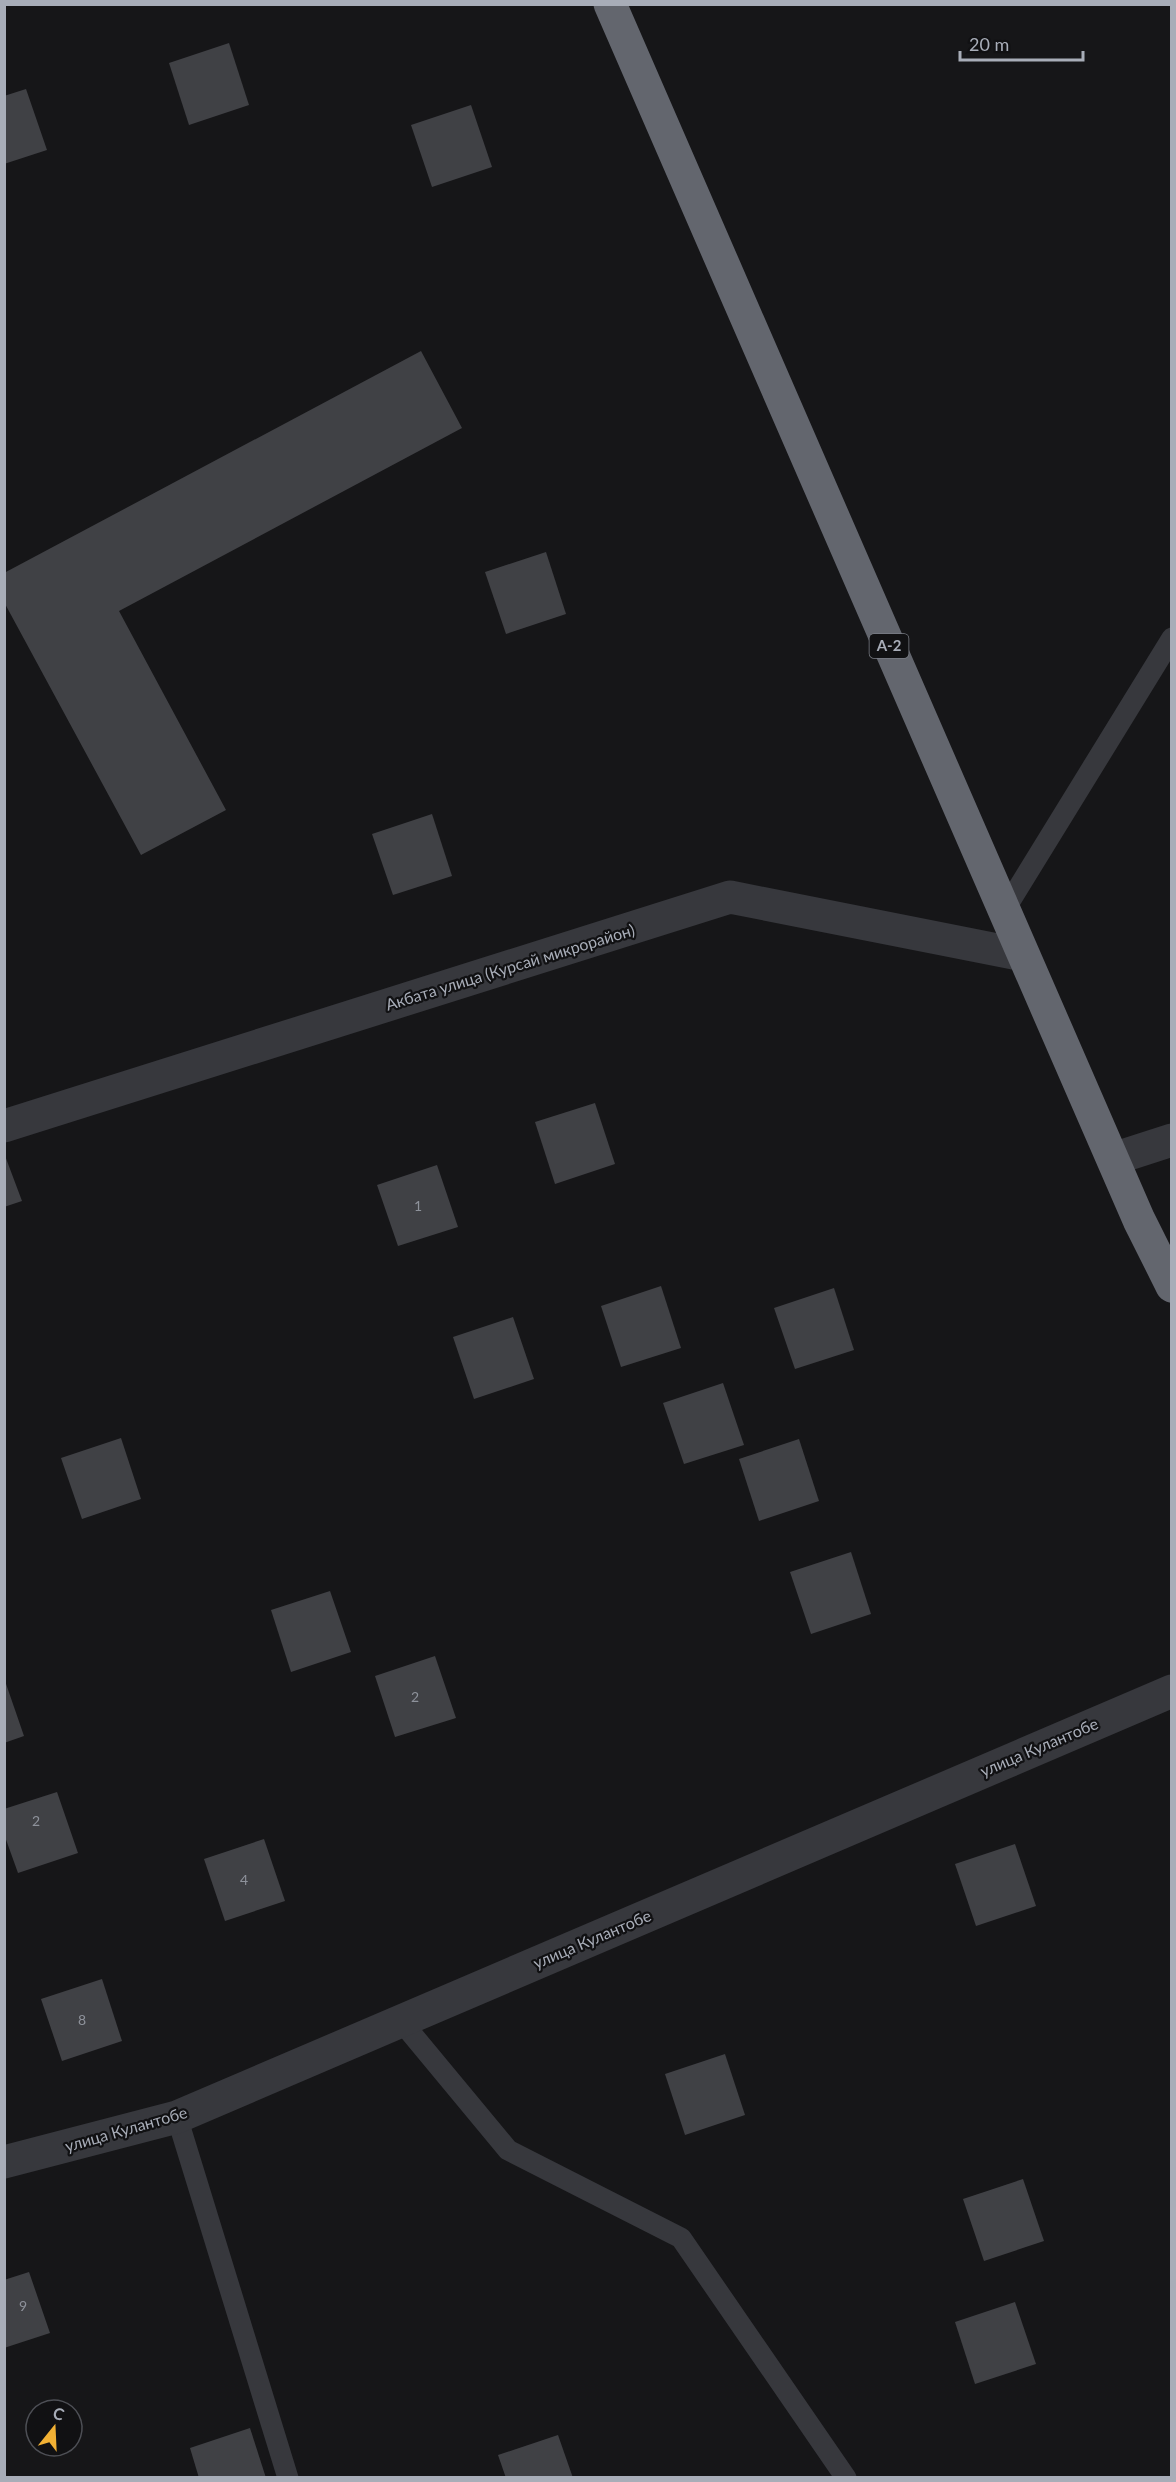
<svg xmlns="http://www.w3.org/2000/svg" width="1176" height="2482" viewBox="0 0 1176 2482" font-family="Lato,sans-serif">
<rect width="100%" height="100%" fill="#161618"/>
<g fill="#404145">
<polygon points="229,43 249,105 189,125 169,63"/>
<polygon points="26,89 47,150 4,164 4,96"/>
<polygon points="471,105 492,167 432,187 411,125"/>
<polygon points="421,351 462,428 119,611 226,810 141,855 4,602 4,573"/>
<polygon points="546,552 566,614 506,634 485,572"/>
<polygon points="432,814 452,876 393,895 372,834"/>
<polygon points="595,1103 615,1164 555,1184 535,1122"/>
<polygon points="4,1153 22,1201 4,1207"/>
<polygon points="437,1165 458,1227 398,1246 377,1185"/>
<polygon points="661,1286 681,1348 621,1367 601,1306"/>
<polygon points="834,1288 854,1350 795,1369 774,1308"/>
<polygon points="513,1317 534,1379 474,1399 453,1337"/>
<polygon points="723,1383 744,1445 684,1464 663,1403"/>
<polygon points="121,1438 141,1499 82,1519 61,1458"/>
<polygon points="799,1439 819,1501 759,1521 739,1459"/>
<polygon points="851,1552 871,1614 811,1634 790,1572"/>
<polygon points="330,1591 351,1652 291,1672 271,1610"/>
<polygon points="435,1656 456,1718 395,1737 375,1676"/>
<polygon points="4,1678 24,1736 4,1743"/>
<polygon points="57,1792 78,1853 18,1873 4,1834 4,1809"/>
<polygon points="264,1839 285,1901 225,1921 204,1859"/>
<polygon points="1015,1844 1036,1906 976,1926 955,1864"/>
<polygon points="102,1979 122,2041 62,2061 41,1999"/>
<polygon points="725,2054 745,2115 685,2135 665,2074"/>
<polygon points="1023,2179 1044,2241 984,2261 963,2199"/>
<polygon points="29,2272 50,2333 4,2348 4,2280"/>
<polygon points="1015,2302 1036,2364 975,2384 955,2322"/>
<polygon points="250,2428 266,2478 199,2478 190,2448"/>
<polygon points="558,2435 573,2478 506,2478 498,2455"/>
</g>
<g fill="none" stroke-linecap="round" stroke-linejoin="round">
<g stroke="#37383d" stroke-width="21">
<polyline points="1004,911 1172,638"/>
<polyline points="401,2021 508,2150 681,2238 846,2478"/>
<polyline points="177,2117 288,2478"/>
</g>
<g stroke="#37383d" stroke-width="33">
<polyline points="4,1126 730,897 1023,955"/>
<polyline points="1113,1159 1172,1140"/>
<polyline points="4,2162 177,2117 1172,1691"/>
</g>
<polyline stroke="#63666e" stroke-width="33" points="610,4 1139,1220 1172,1286"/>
</g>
<g text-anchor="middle" stroke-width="4.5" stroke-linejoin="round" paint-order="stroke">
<g font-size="14" fill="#8e929b">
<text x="418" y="1211">1</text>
<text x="415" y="1702">2</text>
<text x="36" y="1826">2</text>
<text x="244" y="1885">4</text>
<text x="82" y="2025">8</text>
<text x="23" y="2311">9</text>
</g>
<rect fill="#111113" stroke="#7b7e86" stroke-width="1.5" x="869.5" y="634" width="39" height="24" rx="4.5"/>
<g font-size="15" font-weight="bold" fill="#a8adb8">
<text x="889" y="651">A-2</text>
</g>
<g font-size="16" fill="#a8adb8" stroke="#111113">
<text transform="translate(510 967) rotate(-17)" y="6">Акбата улица (Курсай микрорайон)</text>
<text transform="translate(1039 1747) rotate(-23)" y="6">улица Кулантобе</text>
<text transform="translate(592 1939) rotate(-23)" y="6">улица Кулантобе</text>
<text transform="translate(126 2129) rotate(-16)" y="6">улица Кулантобе</text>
</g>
</g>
<rect width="1176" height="2482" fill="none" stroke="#a8adb8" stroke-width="12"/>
<g transform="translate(54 2428) rotate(18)"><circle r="28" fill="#111113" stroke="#4d4f55" stroke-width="1.5"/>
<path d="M0-4.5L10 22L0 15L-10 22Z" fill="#f2b134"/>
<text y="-9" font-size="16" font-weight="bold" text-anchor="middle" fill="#a8adb8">С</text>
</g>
<path d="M960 51v9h123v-9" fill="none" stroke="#a8adb8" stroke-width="3"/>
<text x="969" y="51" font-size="18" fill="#a8adb8" stroke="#111113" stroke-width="4.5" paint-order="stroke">20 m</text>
</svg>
